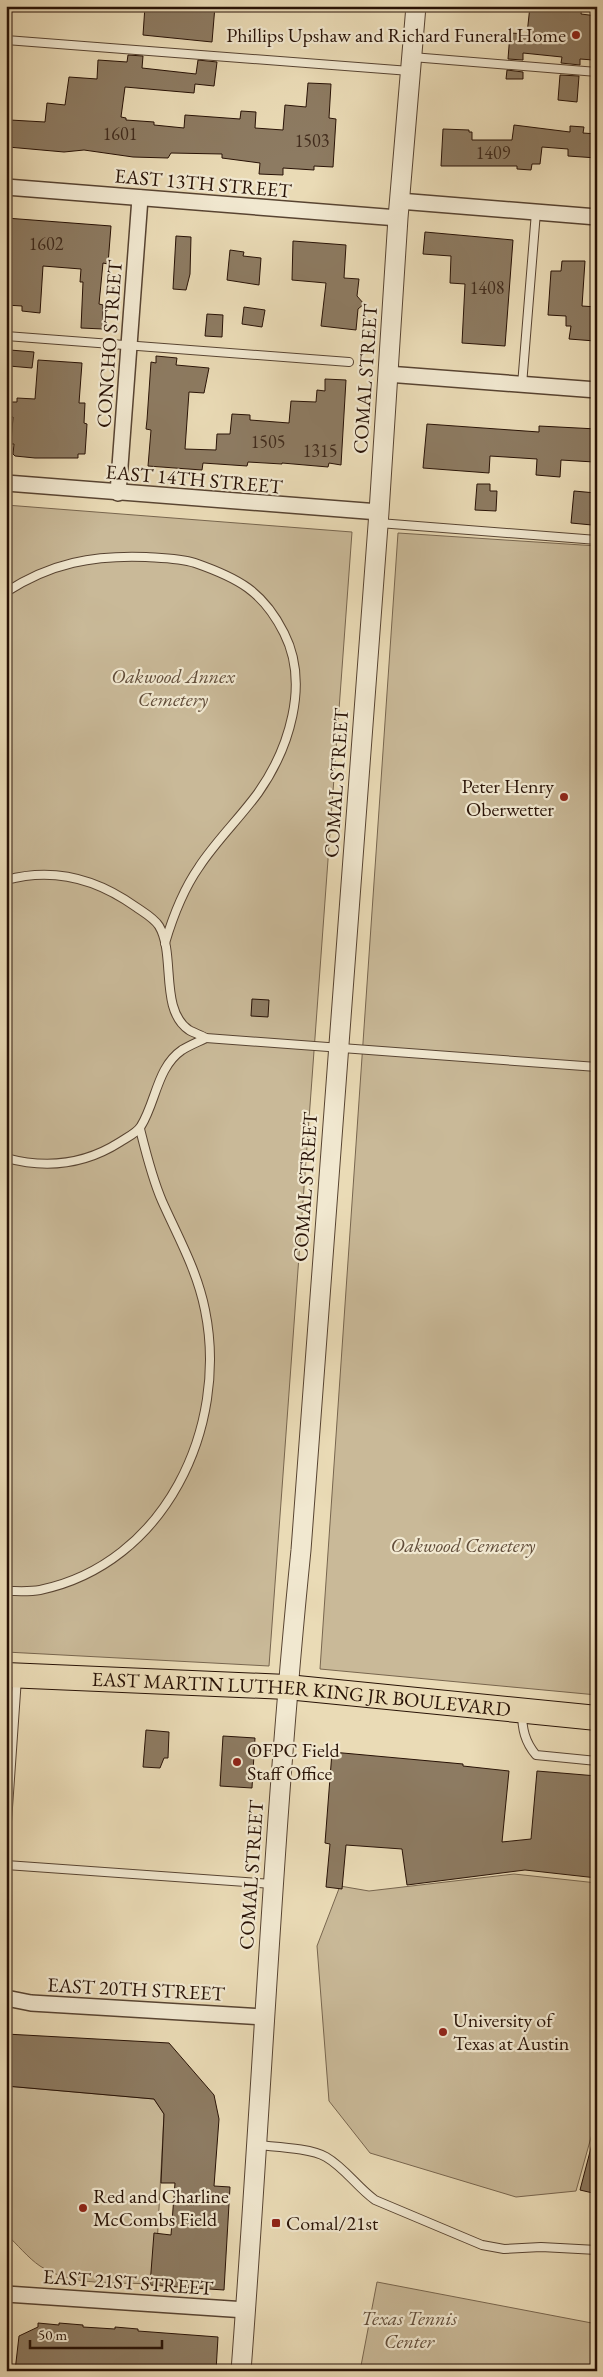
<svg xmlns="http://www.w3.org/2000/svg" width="603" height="2377" viewBox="0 0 603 2377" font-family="'EB Garamond',serif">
<rect width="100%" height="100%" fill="#eadbb6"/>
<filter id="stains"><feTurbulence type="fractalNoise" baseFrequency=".004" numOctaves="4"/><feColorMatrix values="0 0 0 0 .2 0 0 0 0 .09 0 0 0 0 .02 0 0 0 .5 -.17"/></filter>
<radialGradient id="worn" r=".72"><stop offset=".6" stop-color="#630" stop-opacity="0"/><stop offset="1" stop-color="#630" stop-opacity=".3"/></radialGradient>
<g fill="#c9b998" stroke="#78664f">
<polygon points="6,505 352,532 269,1666 6,1652"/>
<polygon points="398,533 597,546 597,1695 320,1669"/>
<polygon points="514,1874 597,1883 597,2116 576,2191 516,2197 370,2153 329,2101 317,1946 340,1886 369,1891"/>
<path d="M6,2086L154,2099L164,2114L155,2284C118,2282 72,2287 40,2266C28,2258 17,2244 6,2234Z"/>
<polygon points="377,2282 597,2324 597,2371 360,2371"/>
</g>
<g fill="#8d7b62" stroke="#281206">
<polygon points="145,6 215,6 212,42 143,35"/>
<polygon points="530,6 582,6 581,14 597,16 593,60 580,59 580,65 561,63 562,57 523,53 523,60 508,59 510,33 527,34"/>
<polygon points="128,55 143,56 142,68 196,74 198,60 217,62 214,86 195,84 194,93 125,87 121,117 126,118 126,120 154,122 154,125 184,128 185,115 240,119 241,111 256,112 255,128 283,130 285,105 306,107 308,83 331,84 329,118 336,119 333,167 314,166 314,170 283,168 283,175 259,174 260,163 222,158 222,154 171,153 168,158 133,157 84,150 64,152 8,147 10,120 45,122 47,103 65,105 69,77 97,79 98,60 127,62"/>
<polygon points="507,70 523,72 523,79 506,79"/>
<polygon points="560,75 579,76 577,102 558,100"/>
<polygon points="514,125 570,132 570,126 584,127 583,133 597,134 597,158 568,156 568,149 542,147 540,164 532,164 531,170 517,169 517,166 441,166 443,129 469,130 469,132 472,132 472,140 512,140"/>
<polygon points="6,218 111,226 108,264 103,263 99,304 103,305 103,329 81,328 83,282 80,282 81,269 43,266 40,313 22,311 22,306 6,305"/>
<polygon points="425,232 513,240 505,346 462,343 465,284 450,283 451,256 423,254"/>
<polygon points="176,236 191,237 190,274 186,290 173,289"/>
<polygon points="293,241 346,245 344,278 359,279 357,296 364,304 358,309 356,330 321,326 326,283 292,280"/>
<polygon points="230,250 244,252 243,256 261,258 259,285 227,280"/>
<polygon points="562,261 585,261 582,306 597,307 595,341 569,339 571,326 566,326 566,316 548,315 551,271 561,271"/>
<polygon points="244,307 265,310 262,327 242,324"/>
<polygon points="207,314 223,315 222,337 205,336"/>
<polygon points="10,350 34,352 32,368 9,366"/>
<polygon points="156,356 177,358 176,365 209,368 204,393 189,392 185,449 216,450 217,434 230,434 232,414 250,415 250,420 289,423 291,401 316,402 317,390 325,391 325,379 346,380 341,465 329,463 328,467 282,463 282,464 248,462 247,466 203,463 202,470 148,466 151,430 146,429 147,420 151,362 156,363"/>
<polygon points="38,360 82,363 79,403 85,403 84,423 87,424 85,454 78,454 78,458 35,458 15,456 13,454 14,444 11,444 13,417 8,417 10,402 17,402 17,398 35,399"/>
<polygon points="427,424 539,432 539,426 597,429 594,462 561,460 560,477 536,475 537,459 490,456 489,473 423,468"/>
<polygon points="477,484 490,484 490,491 497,491 496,511 475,510"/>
<polygon points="574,491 596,493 592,525 571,523"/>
<polygon points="252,999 269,1000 268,1017 251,1016"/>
<polygon points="146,1730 169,1732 168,1758 164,1758 160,1768 143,1767"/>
<polygon points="223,1736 255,1738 252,1788 220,1786"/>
<polygon points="332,1752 463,1764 463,1766 509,1771 502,1842 531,1839 537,1771 597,1776 597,1878 525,1870 407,1885 402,1849 346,1845 342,1889 326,1887 330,1844 325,1843"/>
<polygon points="6,2034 169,2043 214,2095 219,2119 214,2186 230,2187 224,2290 150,2285 154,2233 171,2235 175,2183 161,2183 164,2114 154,2099 6,2086"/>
<polygon points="592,2144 597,2145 597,2194 580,2190"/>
<polygon points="38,2323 59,2325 59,2323 83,2325 83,2327 115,2329 115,2327 138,2329 138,2331 218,2337 216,2371 15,2371 19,2336 38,2327"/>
</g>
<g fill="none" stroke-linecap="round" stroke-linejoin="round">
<defs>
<g id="service">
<polyline points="6,40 410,71"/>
<polyline points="412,57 597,72"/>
<polyline points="6,336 349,362"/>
<polyline points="522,385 536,212"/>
<polyline points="379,523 597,540"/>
<path d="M6,592C51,563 93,555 146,557C162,558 180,558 195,563C238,578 263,591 284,633C310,684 289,749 258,793C239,819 216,841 199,867C183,890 173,916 165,943"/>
<path d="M6,880C53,867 97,879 136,907C143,912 154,918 159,926C176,954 159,1010 189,1030C194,1033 201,1035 206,1038L597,1067"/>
<path d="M6,1158C47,1169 84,1165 120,1142C126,1138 137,1133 141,1126C156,1102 157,1067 182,1050C190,1045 198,1042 206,1038"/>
<path d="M6,1591C17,1591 30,1592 40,1590C165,1564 229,1427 205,1310C197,1270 178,1237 162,1201C152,1178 146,1153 140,1129"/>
<path d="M522,1712C522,1729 525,1742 536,1755L597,1761"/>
<polyline points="6,1836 17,1678"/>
<polyline points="6,1865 273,1884"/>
<path d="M258,2145C276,2147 311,2148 326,2157C345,2168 357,2187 375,2200L482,2245L504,2249L541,2247L597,2250"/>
</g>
<g id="minor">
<polyline points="6,187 398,218"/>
<polyline points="399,201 597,217"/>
<polyline points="387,374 597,390"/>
<polyline points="6,483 379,512"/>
<polyline points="118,493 140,198"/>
<polyline points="6,1998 31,2003 263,2017"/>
<polyline points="6,2294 246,2310"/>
</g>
<path id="tertiary" d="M241,2371C262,2097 273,1823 301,1550L379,512L398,218L416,6"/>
<g id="primary">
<path id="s1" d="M6,1675L287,1687L597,1718"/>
</g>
</defs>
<use href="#service" stroke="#584432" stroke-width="10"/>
<use href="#minor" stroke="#584432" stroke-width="18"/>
<use href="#tertiary" stroke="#584432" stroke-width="21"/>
<use href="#primary" stroke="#281206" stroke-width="26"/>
<use href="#service" stroke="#f1e8d0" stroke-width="8"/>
<use href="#minor" stroke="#f1e8d0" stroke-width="15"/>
<use href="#tertiary" stroke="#f1e8d0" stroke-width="19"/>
<use href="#primary" stroke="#eadbb6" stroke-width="24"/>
</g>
<g fill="#8f2418" stroke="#f1e8d0" stroke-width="2">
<circle cx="576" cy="35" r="5"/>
<circle cx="564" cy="797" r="5"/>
<circle cx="237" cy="1762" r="5"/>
<circle cx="443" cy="2032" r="5"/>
<circle cx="83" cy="2208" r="5"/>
<rect x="271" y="2218" width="10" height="10" rx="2.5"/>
</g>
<g text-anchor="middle" stroke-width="4.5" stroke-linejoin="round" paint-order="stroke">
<g font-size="18" fill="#412c1d">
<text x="120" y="140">1601</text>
<text x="312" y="147">1503</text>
<text x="493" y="159">1409</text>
<text x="46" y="250">1602</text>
<text x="487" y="294">1408</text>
<text x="268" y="448">1505</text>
<text x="320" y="457">1315</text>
</g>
<g font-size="20" fill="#281206" stroke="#f1e8d0" text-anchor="start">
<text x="566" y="42" text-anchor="end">Phillips Upshaw and Richard Funeral Home</text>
<text x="554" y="793" text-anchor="end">Peter Henry<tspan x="554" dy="23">Oberwetter</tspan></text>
<text x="247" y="1757">OFPC Field<tspan x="247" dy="23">Staff Office</tspan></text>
<text x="453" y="2027">University of<tspan x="453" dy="23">Texas at Austin</tspan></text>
<text x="93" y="2203">Red and Charline<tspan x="93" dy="23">McCombs Field</tspan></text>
<text x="286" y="2230">Comal/21st</text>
</g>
<g font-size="20" fill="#281206" stroke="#f1e8d0">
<text transform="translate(203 183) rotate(5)" y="7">EAST 13TH STREET</text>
<text transform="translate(109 344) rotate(-86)" y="7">CONCHO STREET</text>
<text transform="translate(365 379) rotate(-86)" y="7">COMAL STREET</text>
<text transform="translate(194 479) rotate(5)" y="7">EAST 14TH STREET</text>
<text transform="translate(336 783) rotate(-86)" y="7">COMAL STREET</text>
<text transform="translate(305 1187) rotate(-86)" y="7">COMAL STREET</text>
<text dy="7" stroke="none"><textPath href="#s1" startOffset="296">EAST MARTIN LUTHER KING JR BOULEVARD</textPath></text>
<text transform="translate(251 1875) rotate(-86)" y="7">COMAL STREET</text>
<text transform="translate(136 1989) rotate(3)" y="7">EAST 20TH STREET</text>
<text transform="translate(128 2282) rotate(4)" y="7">EAST 21ST STREET</text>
</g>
<g font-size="20" font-style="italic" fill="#604c39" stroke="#f1e8d0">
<text x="173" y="683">Oakwood Annex<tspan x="173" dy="23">Cemetery</tspan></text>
<text x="463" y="1552">Oakwood Cemetery</text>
<text x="409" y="2325">Texas Tennis<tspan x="409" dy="23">Center</tspan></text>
</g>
</g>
<rect width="603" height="2377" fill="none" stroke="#eadbb6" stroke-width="25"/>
<rect x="8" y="8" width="588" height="2362" fill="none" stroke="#281206" stroke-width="2.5"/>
<rect x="12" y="12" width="578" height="2352" fill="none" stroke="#281206"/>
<path d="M30 2340v8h132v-8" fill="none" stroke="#281206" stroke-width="2.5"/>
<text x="38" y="2340" font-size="15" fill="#281206" stroke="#f1e8d0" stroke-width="4" paint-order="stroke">50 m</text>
<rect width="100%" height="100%" filter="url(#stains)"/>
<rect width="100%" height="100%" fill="url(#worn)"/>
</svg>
